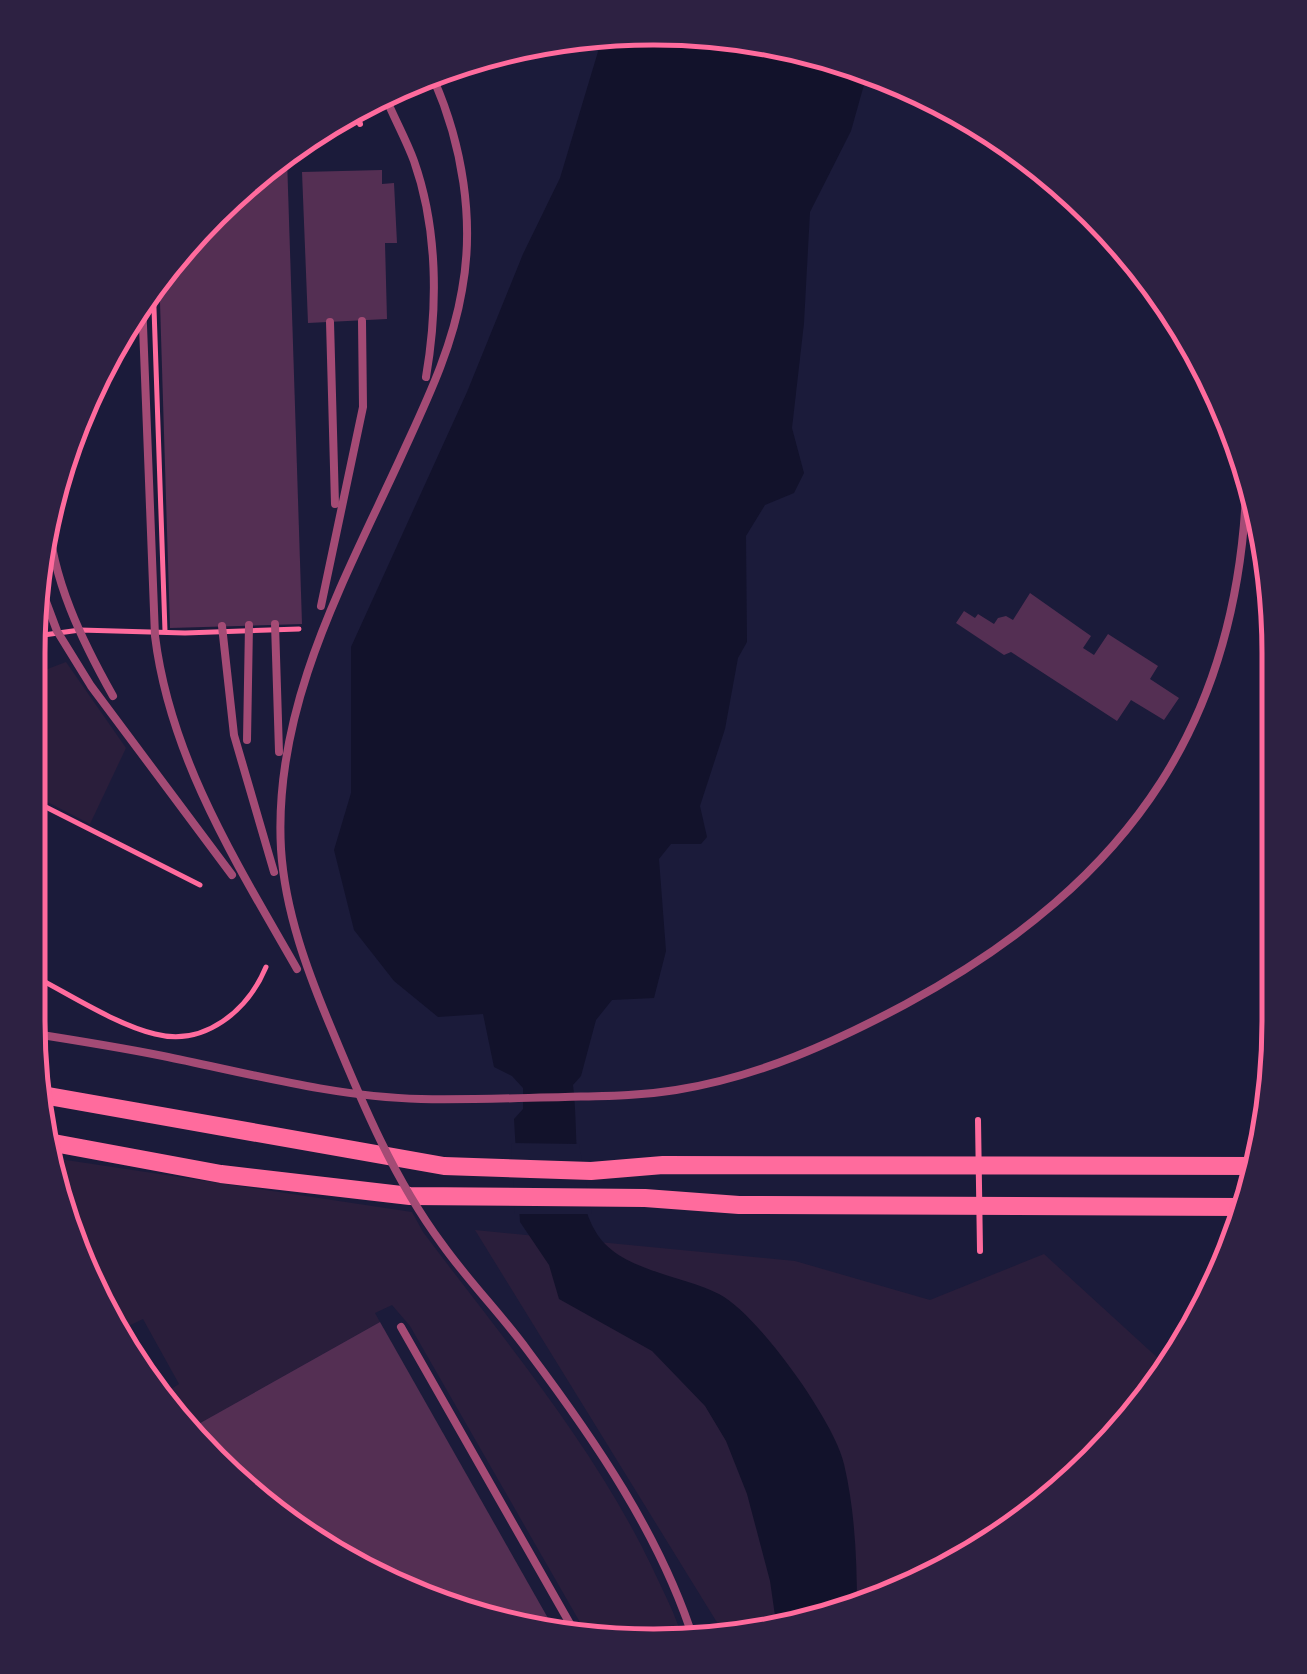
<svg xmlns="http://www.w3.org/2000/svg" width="1307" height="1674" viewBox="0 0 1307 1674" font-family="'DejaVu Sans',sans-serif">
<rect width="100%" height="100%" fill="#1b1b3a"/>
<g fill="#2a1e3b">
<polygon points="66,662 126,748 90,824 28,792 29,676"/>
<path d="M46,1157L412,1212L423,1232C504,1340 592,1443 651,1565C663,1591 676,1615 684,1643L654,1646L589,1638L410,1326L392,1305L375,1313L380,1322L186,1431L160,1396L179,1384L143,1319L112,1334L49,1183Z"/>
<polygon points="475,1230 795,1261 930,1300 1044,1254 1172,1371 1067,1491 967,1562 816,1625 726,1637"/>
</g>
<path fill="#12122b" d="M603,35L815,49L867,74L851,131L810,212L804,323L792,428L804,473L794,493L765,505L746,536L747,642L738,658L725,729L700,806L707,837L701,844H671L659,859L666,951L654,998L612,1000L596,1020L581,1076L573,1085C579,1131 571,1192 597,1234C621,1271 682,1275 719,1294C757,1313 835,1422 844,1464C855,1511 857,1560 857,1608L816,1625L777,1630L770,1581L747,1494L726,1441L705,1406L652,1351L559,1299L549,1265L520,1222L514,1119L523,1109V1088L512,1076L494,1067L483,1014L438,1017L394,981L354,930L334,850L351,793V647L467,392L523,254L560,178Z"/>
<polygon fill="#1b1b3a" points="511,1143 579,1144 592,1214 515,1214"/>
<g fill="#542f53">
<polygon points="287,158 302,624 170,628 159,270"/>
<polygon points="382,170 382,184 394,183 397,243 385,243 387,319 308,323 302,172"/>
<polygon points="1030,593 1091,636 1083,648 1094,655 1108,634 1158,666 1150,679 1179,698 1164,720 1131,700 1117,721 1011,652 1004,655 956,623 964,611 975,618 978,614 994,624 998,618 1006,616 1013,620"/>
<polygon points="380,1322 557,1634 492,1625 341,1563 211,1464 186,1431"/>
</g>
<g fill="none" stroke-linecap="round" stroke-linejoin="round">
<g stroke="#ff6b9d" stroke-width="5">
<polyline points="153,279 165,631"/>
<polyline points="29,637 80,630 185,633 299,629"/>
<polyline points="28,798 200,885"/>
<path d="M28,973C66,992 114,1024 155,1034C205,1047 248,1010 266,967"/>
</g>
<g stroke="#ff6b9d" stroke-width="6">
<polyline points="354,107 360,124"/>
<polyline points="978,1120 980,1251"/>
</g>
<g stroke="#ff6b9d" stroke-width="18">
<polyline points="37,1094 444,1166 591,1171 663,1165 1258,1166"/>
<polyline points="43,1141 221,1174 410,1196 645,1198 739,1205 1240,1207"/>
</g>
<g stroke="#a44b75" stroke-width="8">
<path d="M434,80C462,144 475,220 462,290C452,350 425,404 400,459C343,583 273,708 281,849C285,912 308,973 332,1030C363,1105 394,1179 442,1244C469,1282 501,1314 528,1351C594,1439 661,1536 694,1641"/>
<path d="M385,96C394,118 406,139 414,161C438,229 438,307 426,377"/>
<path d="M142,300L155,636C170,758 237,864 297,969"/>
<polyline points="330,322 335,504"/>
<path d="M48,516C52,579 82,641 113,696"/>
<polyline points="36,575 57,631 91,686 232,875"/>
<polyline points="321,606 363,407 362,321"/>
<polyline points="275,624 279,752"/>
<polyline points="222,626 234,735 274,872"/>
<polyline points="247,740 249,625"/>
<path d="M29,1033C74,1040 118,1047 163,1056C247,1073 335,1097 421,1099C469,1100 517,1098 565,1097C602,1096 639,1096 676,1090C758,1077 833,1043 906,1004C1132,881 1246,718 1247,457"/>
<polyline points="401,1327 577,1636"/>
</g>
</g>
<path d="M0 0H1307V1674H0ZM653 45H654A608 608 0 0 1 1262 653V1021A608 608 0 0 1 654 1629H653A608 608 0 0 1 45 1021V653A608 608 0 0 1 653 45Z" fill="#2d2142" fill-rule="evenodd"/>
<path fill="none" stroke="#ff6b9d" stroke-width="5" d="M653 45H654A608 608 0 0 1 1262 653V1021A608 608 0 0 1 654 1629H653A608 608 0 0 1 45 1021V653A608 608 0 0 1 653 45Z"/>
</svg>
